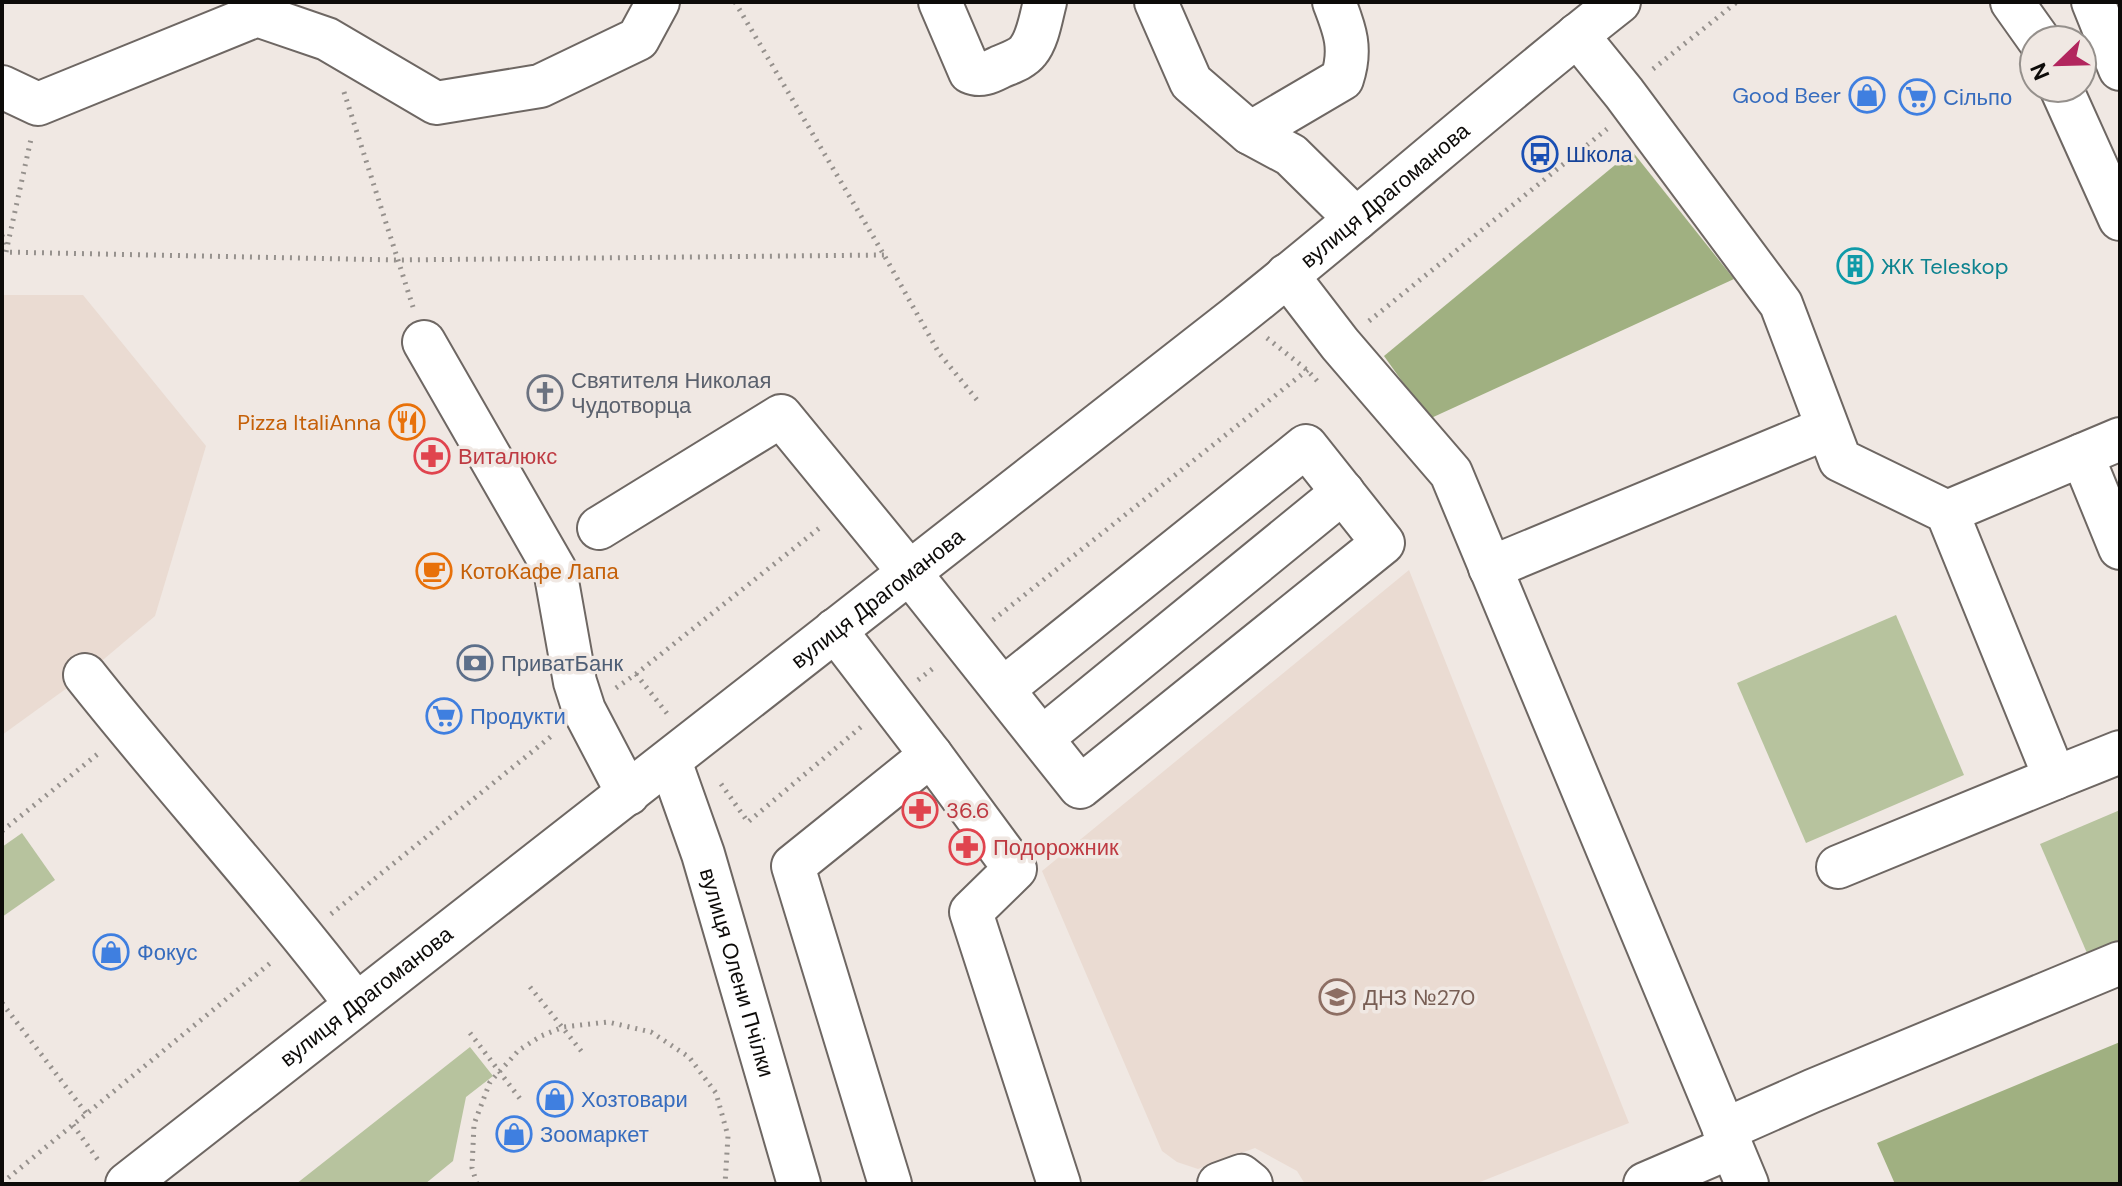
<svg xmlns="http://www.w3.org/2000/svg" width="2122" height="1186" viewBox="0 0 2122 1186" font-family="'DM Sans',sans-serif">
<rect width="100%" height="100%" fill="#f0e8e3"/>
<g fill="#eadbd2">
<polygon points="2,295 83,295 206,446 155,616 85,675 2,735"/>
<polygon points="1409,570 1629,1123 1475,1184 1305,1184 1297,1171 1255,1148 1198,1169 1177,1162 1162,1151 1042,871"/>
</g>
<g fill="#b7c39e">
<polygon points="1896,615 1964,775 1806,843 1737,683"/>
<polygon points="2120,810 2120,947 2090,960 2040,844"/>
<polygon points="22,833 55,880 2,917 2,847"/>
<polygon points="470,1047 493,1076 466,1097 453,1161 425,1184 296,1184"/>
</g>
<g fill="#a0b081">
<polygon points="1632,151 1734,279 1429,419 1384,356"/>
<polygon points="2120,1042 2120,1184 2083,1182 2080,1184 1895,1184 1877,1143"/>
</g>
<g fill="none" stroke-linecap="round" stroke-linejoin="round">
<defs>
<g id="minor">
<path d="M940,2L970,72C981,77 990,72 1000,67C1009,63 1022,59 1028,51C1038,39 1041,17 1045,2"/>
<polyline points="1156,2 1191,82 1250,133 1291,155 1356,219"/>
<polyline points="2012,2 2039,40"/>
<polyline points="2093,2 2120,69"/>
<polyline points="1577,35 1624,93 1781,304 1840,460 1947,512 2055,778 2120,752"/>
<polyline points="2,87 38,104 257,15 327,39 436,103 540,86 638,39 658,2"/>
<polyline points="2061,88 2120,219"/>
<path d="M1250,133L1342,79C1352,49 1345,30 1334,2"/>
<polyline points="1287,275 1340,344 1451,473 1747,1184"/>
<polyline points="424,342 555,570 575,682 584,710 628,794"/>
<polyline points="2082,455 2120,439"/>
<polyline points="1947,512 2082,455 2120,548"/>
<polyline points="599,528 781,416 909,572 1080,787 1383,543 1306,446 1003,689"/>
<polyline points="1490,568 1827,428"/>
<polyline points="835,630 931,755"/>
<path d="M85,675C173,786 269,890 355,1003"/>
<polyline points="1042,738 1343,492"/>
<path id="s1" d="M670,761L703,854L799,1184"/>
<polyline points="1838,867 2055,778"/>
<polyline points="1724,1130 1812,1091 2120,963"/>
<path id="s2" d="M127,1184C494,893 867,609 1235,318C1365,215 1489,104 1619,2"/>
<polyline points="890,1184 793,866 931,755 1015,869 971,912 1059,1184"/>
<polyline points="1219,1184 1241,1176 1251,1184"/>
<polyline points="1645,1184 1731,1147"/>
</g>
</defs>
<use href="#minor" stroke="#6e6763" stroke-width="46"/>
<g stroke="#96918d" stroke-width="5" stroke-dasharray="2 6" stroke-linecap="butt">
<polyline points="735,2 884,255 939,353 977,400"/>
<polyline points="1653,69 1737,2"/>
<polyline points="344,92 413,307"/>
<polyline points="2,235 5,247"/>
<polyline points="2,252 397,260 884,255"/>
<polyline points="6,252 31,139"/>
<polyline points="1369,321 1607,129"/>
<polyline points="1267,338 1307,370 1320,384"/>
<polyline points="993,620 1311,367"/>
<polyline points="636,674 669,716"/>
<polyline points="918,680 936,666"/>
<polyline points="616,688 636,674 822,526"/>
<polyline points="721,784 748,822 861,727"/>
<polyline points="2,831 99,753"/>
<polyline points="331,914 554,734"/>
<polyline points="530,987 582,1052"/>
<polyline points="2,1003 86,1113"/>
<polyline points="470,1033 521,1100"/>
<polyline points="73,1125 98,1160"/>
<polyline points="2,1183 274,960"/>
<polyline points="477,1184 472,1168 474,1124 490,1082 519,1050 541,1036 563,1027 608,1022 651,1032 689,1057 716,1093 728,1136 725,1184"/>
</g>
<use href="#minor" stroke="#fff" stroke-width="42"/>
</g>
<defs>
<symbol id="shop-ring" viewBox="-11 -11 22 22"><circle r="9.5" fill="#f0e8e3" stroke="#3f7fe0" stroke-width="1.5"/><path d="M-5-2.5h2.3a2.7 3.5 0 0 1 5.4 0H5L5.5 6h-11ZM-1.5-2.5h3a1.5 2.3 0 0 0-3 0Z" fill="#3f7fe0"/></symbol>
<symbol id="supermarket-ring" viewBox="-11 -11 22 22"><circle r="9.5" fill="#f0e8e3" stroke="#3f7fe0" stroke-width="1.5"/><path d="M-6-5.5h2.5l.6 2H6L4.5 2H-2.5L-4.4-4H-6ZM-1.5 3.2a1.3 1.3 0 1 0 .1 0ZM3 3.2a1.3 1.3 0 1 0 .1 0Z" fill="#3f7fe0"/></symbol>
<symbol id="bus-ring" viewBox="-11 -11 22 22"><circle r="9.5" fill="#f0e8e3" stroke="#1a4fb4" stroke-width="1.5"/><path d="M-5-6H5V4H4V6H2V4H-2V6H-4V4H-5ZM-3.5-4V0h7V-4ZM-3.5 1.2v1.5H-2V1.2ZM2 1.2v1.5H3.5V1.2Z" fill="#1a4fb4"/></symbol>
<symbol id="building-ring" viewBox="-11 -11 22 22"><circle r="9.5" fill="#f0e8e3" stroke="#0f9aa8" stroke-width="1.5"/><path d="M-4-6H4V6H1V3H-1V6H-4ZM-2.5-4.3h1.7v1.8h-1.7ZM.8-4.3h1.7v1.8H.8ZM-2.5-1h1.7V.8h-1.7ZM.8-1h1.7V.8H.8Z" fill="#0f9aa8"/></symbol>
<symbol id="church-ring" viewBox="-11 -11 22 22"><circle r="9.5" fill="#f0e8e3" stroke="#6b7280" stroke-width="1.5"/><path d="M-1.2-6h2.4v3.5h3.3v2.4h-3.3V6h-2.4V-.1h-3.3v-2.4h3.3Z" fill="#6b7280"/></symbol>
<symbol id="restaurant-ring" viewBox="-11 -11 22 22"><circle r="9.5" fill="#f0e8e3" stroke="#e8710a" stroke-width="1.5"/><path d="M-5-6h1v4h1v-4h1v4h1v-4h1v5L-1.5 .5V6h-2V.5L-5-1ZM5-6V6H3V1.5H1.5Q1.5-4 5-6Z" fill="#e8710a"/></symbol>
<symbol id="pharmacy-ring" viewBox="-11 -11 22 22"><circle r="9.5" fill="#f0e8e3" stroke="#e0444e" stroke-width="1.5"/><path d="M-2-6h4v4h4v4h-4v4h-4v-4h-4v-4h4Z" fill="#e0444e"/></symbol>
<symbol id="cafe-ring" viewBox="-11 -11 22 22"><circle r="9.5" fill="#f0e8e3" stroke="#e8710a" stroke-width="1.5"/><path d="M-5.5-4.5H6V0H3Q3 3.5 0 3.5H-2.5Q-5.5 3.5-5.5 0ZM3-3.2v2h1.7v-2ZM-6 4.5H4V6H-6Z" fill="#e8710a"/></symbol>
<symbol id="bank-ring" viewBox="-11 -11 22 22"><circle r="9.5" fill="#f0e8e3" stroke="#5c6f8a" stroke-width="1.5"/><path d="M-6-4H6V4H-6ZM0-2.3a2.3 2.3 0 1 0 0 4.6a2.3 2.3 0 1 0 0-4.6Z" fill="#5c6f8a"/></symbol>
<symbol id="school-ring" viewBox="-11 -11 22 22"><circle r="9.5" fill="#f0e8e3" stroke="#8d6e63" stroke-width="1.5"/><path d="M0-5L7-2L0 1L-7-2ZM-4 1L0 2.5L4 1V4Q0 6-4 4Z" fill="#8d6e63"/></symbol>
</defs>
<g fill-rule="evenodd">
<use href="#shop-ring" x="1847" y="75" width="40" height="40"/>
<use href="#supermarket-ring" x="1897" y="77" width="40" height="40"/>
<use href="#bus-ring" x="1520" y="134" width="40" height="40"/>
<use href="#building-ring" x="1835" y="246" width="40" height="40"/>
<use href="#church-ring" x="525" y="373" width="40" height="40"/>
<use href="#restaurant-ring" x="387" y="402" width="40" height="40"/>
<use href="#pharmacy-ring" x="412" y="436" width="40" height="40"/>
<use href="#cafe-ring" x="414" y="551" width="40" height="40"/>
<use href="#bank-ring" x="455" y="643" width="40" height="40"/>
<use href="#supermarket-ring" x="424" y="696" width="40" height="40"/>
<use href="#pharmacy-ring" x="900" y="790" width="40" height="40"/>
<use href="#pharmacy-ring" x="947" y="827" width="40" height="40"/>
<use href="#shop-ring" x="91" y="932" width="40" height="40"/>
<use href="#school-ring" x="1317" y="977" width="40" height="40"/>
<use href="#shop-ring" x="535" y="1079" width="40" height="40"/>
<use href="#shop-ring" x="494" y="1114" width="40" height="40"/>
</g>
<g text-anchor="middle" stroke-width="7" stroke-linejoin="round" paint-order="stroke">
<g font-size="22" fill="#366cbe" stroke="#f0e8e3" text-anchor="start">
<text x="1841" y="103" text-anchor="end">Good Beer</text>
<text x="1943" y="105">Сільпо</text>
<text x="470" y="724">Продукти</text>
<text x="137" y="960">Фокус</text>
<text x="581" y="1107">Хозтовари</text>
<text x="540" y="1142">Зоомаркет</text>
</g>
<g font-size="22" fill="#164399" stroke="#f0e8e3" text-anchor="start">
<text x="1566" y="162">Школа</text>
</g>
<g font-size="22" fill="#0d0b09" stroke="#f0e8e3">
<text dy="8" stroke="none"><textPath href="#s2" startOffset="1600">вулиця Драгоманова</textPath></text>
<text dy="8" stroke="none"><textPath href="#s2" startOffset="952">вулиця Драгоманова</textPath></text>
<text dy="8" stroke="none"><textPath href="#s1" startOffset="222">вулиця Олени Пчілки</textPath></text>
<text dy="8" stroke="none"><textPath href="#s2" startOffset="304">вулиця Драгоманова</textPath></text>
</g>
<g font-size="22" fill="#0d838f" stroke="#f0e8e3" text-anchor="start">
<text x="1881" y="274">ЖК Teleskop</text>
</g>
<g font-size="22" fill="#5b616d" stroke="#f0e8e3" text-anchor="start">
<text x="571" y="388">Святителя Николая<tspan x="571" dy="25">Чудотворца</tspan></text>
</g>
<g font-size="22" fill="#c56008" stroke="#f0e8e3" text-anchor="end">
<text x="381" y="430">Pizza ItaliAnna</text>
<text x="460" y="579" text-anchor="start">КотоКафе Лапа</text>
</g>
<g font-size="22" fill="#be3a42" stroke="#f0e8e3" text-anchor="start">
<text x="458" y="464">Виталюкс</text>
<text x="946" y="818">36.6</text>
<text x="993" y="855">Подорожник</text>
</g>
<g font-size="22" fill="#4e5e75" stroke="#f0e8e3" text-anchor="start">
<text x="501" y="671">ПриватБанк</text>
</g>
<g font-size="22" fill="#785e54" stroke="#f0e8e3" text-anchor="start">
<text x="1363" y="1005">ДНЗ №270</text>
</g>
</g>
<rect width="2122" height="1186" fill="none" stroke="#0d0b09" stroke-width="8"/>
<g transform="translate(2058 64) rotate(247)"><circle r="38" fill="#f0e8e3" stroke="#95908c" stroke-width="2"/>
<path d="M0-6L14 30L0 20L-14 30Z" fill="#b2265e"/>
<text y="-12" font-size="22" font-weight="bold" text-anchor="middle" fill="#0d0b09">N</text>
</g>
</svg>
